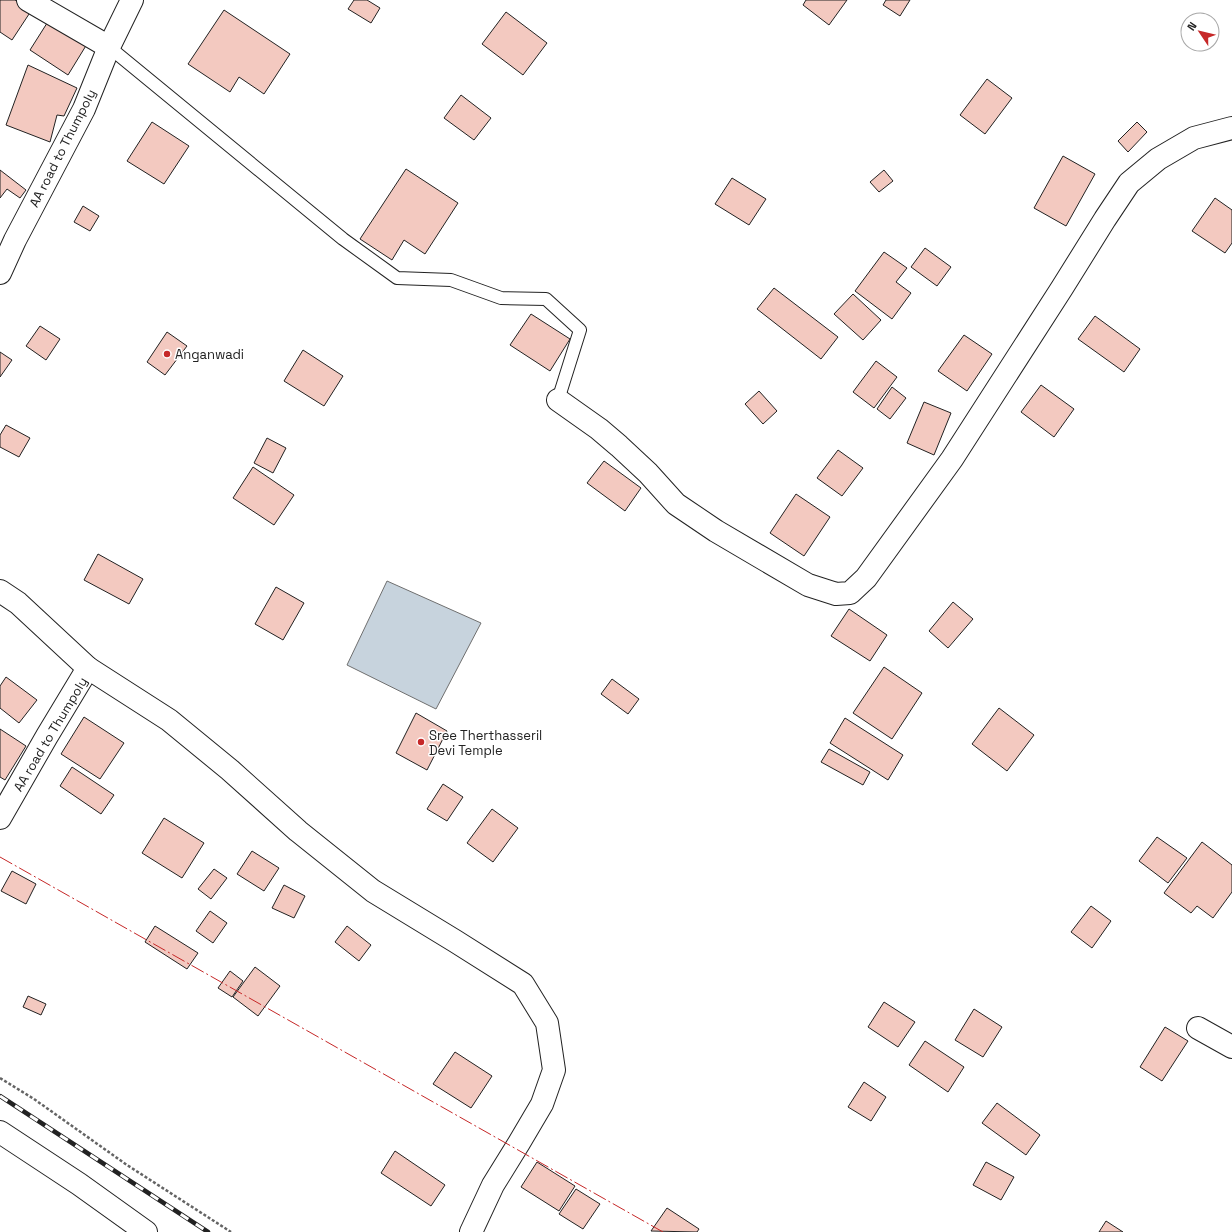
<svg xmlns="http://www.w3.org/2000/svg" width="1232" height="1232" viewBox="0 0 1232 1232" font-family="'Space Grotesk',sans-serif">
<rect width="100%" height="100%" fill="#fff"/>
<polygon fill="#c7d3dd" stroke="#6f6f6f" points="387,581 481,623 436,709 347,665"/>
<g fill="#f3c9c0" stroke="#222">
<polygon points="0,0 15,0 31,11 12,40 0,32"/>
<polygon points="354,0 367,0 380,8 371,23 348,9"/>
<polygon points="806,0 847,0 829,25 803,5"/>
<polygon points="886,0 910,0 900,16 883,5"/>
<polygon points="224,10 290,54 264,94 239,77 230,92 188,64"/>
<polygon points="506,12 547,43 523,75 482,44"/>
<polygon points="49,20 87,44 68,75 30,50"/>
<polygon points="28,65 77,88 64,116 57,115 50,142 6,125"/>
<polygon points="987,79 1012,98 985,134 960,115"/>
<polygon points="461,95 491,118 474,140 444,118"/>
<polygon points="152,122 189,146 164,184 127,161"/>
<polygon points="1137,122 1147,132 1128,152 1118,141"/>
<polygon points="1063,156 1095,174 1066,226 1034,208"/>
<polygon points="406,169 458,203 425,254 404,240 392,260 360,239"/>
<polygon points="0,170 26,190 20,198 7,189 0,198"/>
<polygon points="884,170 893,181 879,192 870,182"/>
<polygon points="732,178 766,199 749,225 715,204"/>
<polygon points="1215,198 1232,210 1232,243 1225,253 1192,231"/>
<polygon points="83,206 99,216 90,231 74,222"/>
<polygon points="925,248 951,267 937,286 911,267"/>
<polygon points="884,252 907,268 896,282 911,293 892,319 855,291"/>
<polygon points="774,288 838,337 821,359 757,309"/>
<polygon points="853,294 881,320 863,340 834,314"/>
<polygon points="531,314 570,339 550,371 510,345"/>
<polygon points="1095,316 1140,349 1124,372 1078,339"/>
<polygon points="40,326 60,339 46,360 26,346"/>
<polygon points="167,332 187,346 165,375 147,362"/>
<polygon points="964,335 992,354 967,391 938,371"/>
<polygon points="303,350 343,376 324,406 284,381"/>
<polygon points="0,352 12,360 0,377"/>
<polygon points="876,361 897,377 874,408 853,392"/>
<polygon points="1041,385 1074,409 1054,437 1021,412"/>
<polygon points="892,387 906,398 890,419 877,409"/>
<polygon points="759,391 777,411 763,424 745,404"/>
<polygon points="924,402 951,413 934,455 907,443"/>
<polygon points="6,425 30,438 19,457 0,447 0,435"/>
<polygon points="267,438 286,448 273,473 254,463"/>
<polygon points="838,450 863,468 842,496 817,478"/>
<polygon points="604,461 641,488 625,511 587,483"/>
<polygon points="253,467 294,495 274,525 233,498"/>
<polygon points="796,494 830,517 804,556 770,533"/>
<polygon points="98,554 143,579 129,604 84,580"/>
<polygon points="276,587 304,603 283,640 255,624"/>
<polygon points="953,602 973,619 948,648 929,631"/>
<polygon points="849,609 887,635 870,661 831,636"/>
<polygon points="884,667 922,693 892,739 853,713"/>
<polygon points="6,677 37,700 19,723 0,708 0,686"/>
<polygon points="612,679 639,699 628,714 601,694"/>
<polygon points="999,708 1034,735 1007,771 972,744"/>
<polygon points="416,713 447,731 427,770 396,753"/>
<polygon points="84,717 124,743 100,779 61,754"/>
<polygon points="845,718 903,755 888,780 830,743"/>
<polygon points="0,729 26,746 5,780 0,777"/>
<polygon points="829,749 870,772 863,785 821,762"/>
<polygon points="72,767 114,795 101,814 60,786"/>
<polygon points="443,784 463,797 447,821 427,809"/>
<polygon points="492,809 518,828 493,862 467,843"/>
<polygon points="164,818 204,843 182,878 142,853"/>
<polygon points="1157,837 1187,858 1168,883 1139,861"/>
<polygon points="1202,842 1232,865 1232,892 1213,918 1197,906 1191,913 1164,893"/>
<polygon points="252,851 279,868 264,891 237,874"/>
<polygon points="214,869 227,878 211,899 198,889"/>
<polygon points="12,871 36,884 26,904 1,891"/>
<polygon points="284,885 305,896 294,918 272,908"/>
<polygon points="1091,906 1111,921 1092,948 1071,932"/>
<polygon points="210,911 227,923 213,943 196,931"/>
<polygon points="155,926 198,953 187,969 145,942"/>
<polygon points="347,926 371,945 359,961 335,942"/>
<polygon points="255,967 280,986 258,1016 233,997"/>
<polygon points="230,971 243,981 232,997 218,988"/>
<polygon points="28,996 46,1004 41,1015 23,1007"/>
<polygon points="884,1002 915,1022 898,1047 868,1027"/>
<polygon points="974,1009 1002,1027 983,1057 955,1040"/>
<polygon points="1165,1027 1188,1041 1162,1081 1140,1067"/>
<polygon points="925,1041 964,1067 948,1092 909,1065"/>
<polygon points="455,1052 492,1076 471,1108 433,1084"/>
<polygon points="864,1082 886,1097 871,1121 848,1107"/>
<polygon points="997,1103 1040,1135 1026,1155 982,1123"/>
<polygon points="395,1151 445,1185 431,1206 381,1173"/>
<polygon points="537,1162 575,1186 559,1211 521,1187"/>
<polygon points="986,1162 1014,1177 1001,1200 973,1185"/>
<polygon points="576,1189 600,1204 583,1229 559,1214"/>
<polygon points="667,1208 699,1229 697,1232 651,1231"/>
<polygon points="1106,1221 1123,1232 1099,1232"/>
</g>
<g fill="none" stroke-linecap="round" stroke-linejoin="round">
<defs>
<polyline id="lane" points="109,47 343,239 397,278 451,280 501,298 546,299 580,330 558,400"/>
<g id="street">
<polyline points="28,0 109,47"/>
<polyline points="558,400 599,429 619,446 648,473 676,504 716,531 808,585 836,594 850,593 866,578 952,459 1062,288 1105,219 1129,183 1158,159 1194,138 1232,128"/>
<polyline points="1198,1028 1232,1047"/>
<polyline points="0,1132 79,1184 146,1232"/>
</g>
<g id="secondary">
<polyline points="0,273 15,240 84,109 109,47 132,0"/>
<polyline points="0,591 18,603 88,668 169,720 230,770 298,831 373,891 455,941 523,984 547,1023 554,1070 542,1104 519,1143 493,1185 471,1232"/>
<polyline points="0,818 47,736 88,668"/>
</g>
</defs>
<use href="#lane" stroke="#222" stroke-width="14"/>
<use href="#street" stroke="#222" stroke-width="24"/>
<use href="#secondary" stroke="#222" stroke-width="24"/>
<polyline stroke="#646464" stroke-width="2.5" stroke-dasharray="3 2" stroke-linecap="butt" points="0,1078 34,1099 127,1165 231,1232"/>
<use href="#lane" stroke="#fff" stroke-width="12"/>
<use href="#street" stroke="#fff" stroke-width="22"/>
<use href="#secondary" stroke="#fff" stroke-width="22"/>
<defs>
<polyline id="rail" points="0,1096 208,1232"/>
</defs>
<use href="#rail" stroke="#222" stroke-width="4.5"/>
<use href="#rail" stroke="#fff" stroke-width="3" stroke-dasharray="9" stroke-linecap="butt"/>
<polyline stroke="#c62828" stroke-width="1" stroke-dasharray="14 3 2 3" stroke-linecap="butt" points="0,857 663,1232"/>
</g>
<g fill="#c62828" stroke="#fff" stroke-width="1.5">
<circle cx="167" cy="354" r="4"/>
<circle cx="421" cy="742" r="4"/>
</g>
<g text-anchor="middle" stroke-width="3" stroke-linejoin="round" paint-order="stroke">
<g font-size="13" fill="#222" stroke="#fff">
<text transform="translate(62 148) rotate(-63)" y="5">AA road to Thumpoly</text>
<text transform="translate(50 734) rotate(-59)" y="5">AA road to Thumpoly</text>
</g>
<g font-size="13" fill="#222" stroke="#fff" text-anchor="start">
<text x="175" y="359">Anganwadi</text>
<text x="429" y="740">Sree Therthasseril<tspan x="429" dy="15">Devi Temple</tspan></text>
</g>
</g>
<g transform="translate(1200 32) rotate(305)"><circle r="19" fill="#ffffff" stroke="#a7a7a7"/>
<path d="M0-3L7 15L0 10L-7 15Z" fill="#c62828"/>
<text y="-6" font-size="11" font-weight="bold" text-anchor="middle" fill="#222222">N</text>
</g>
</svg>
